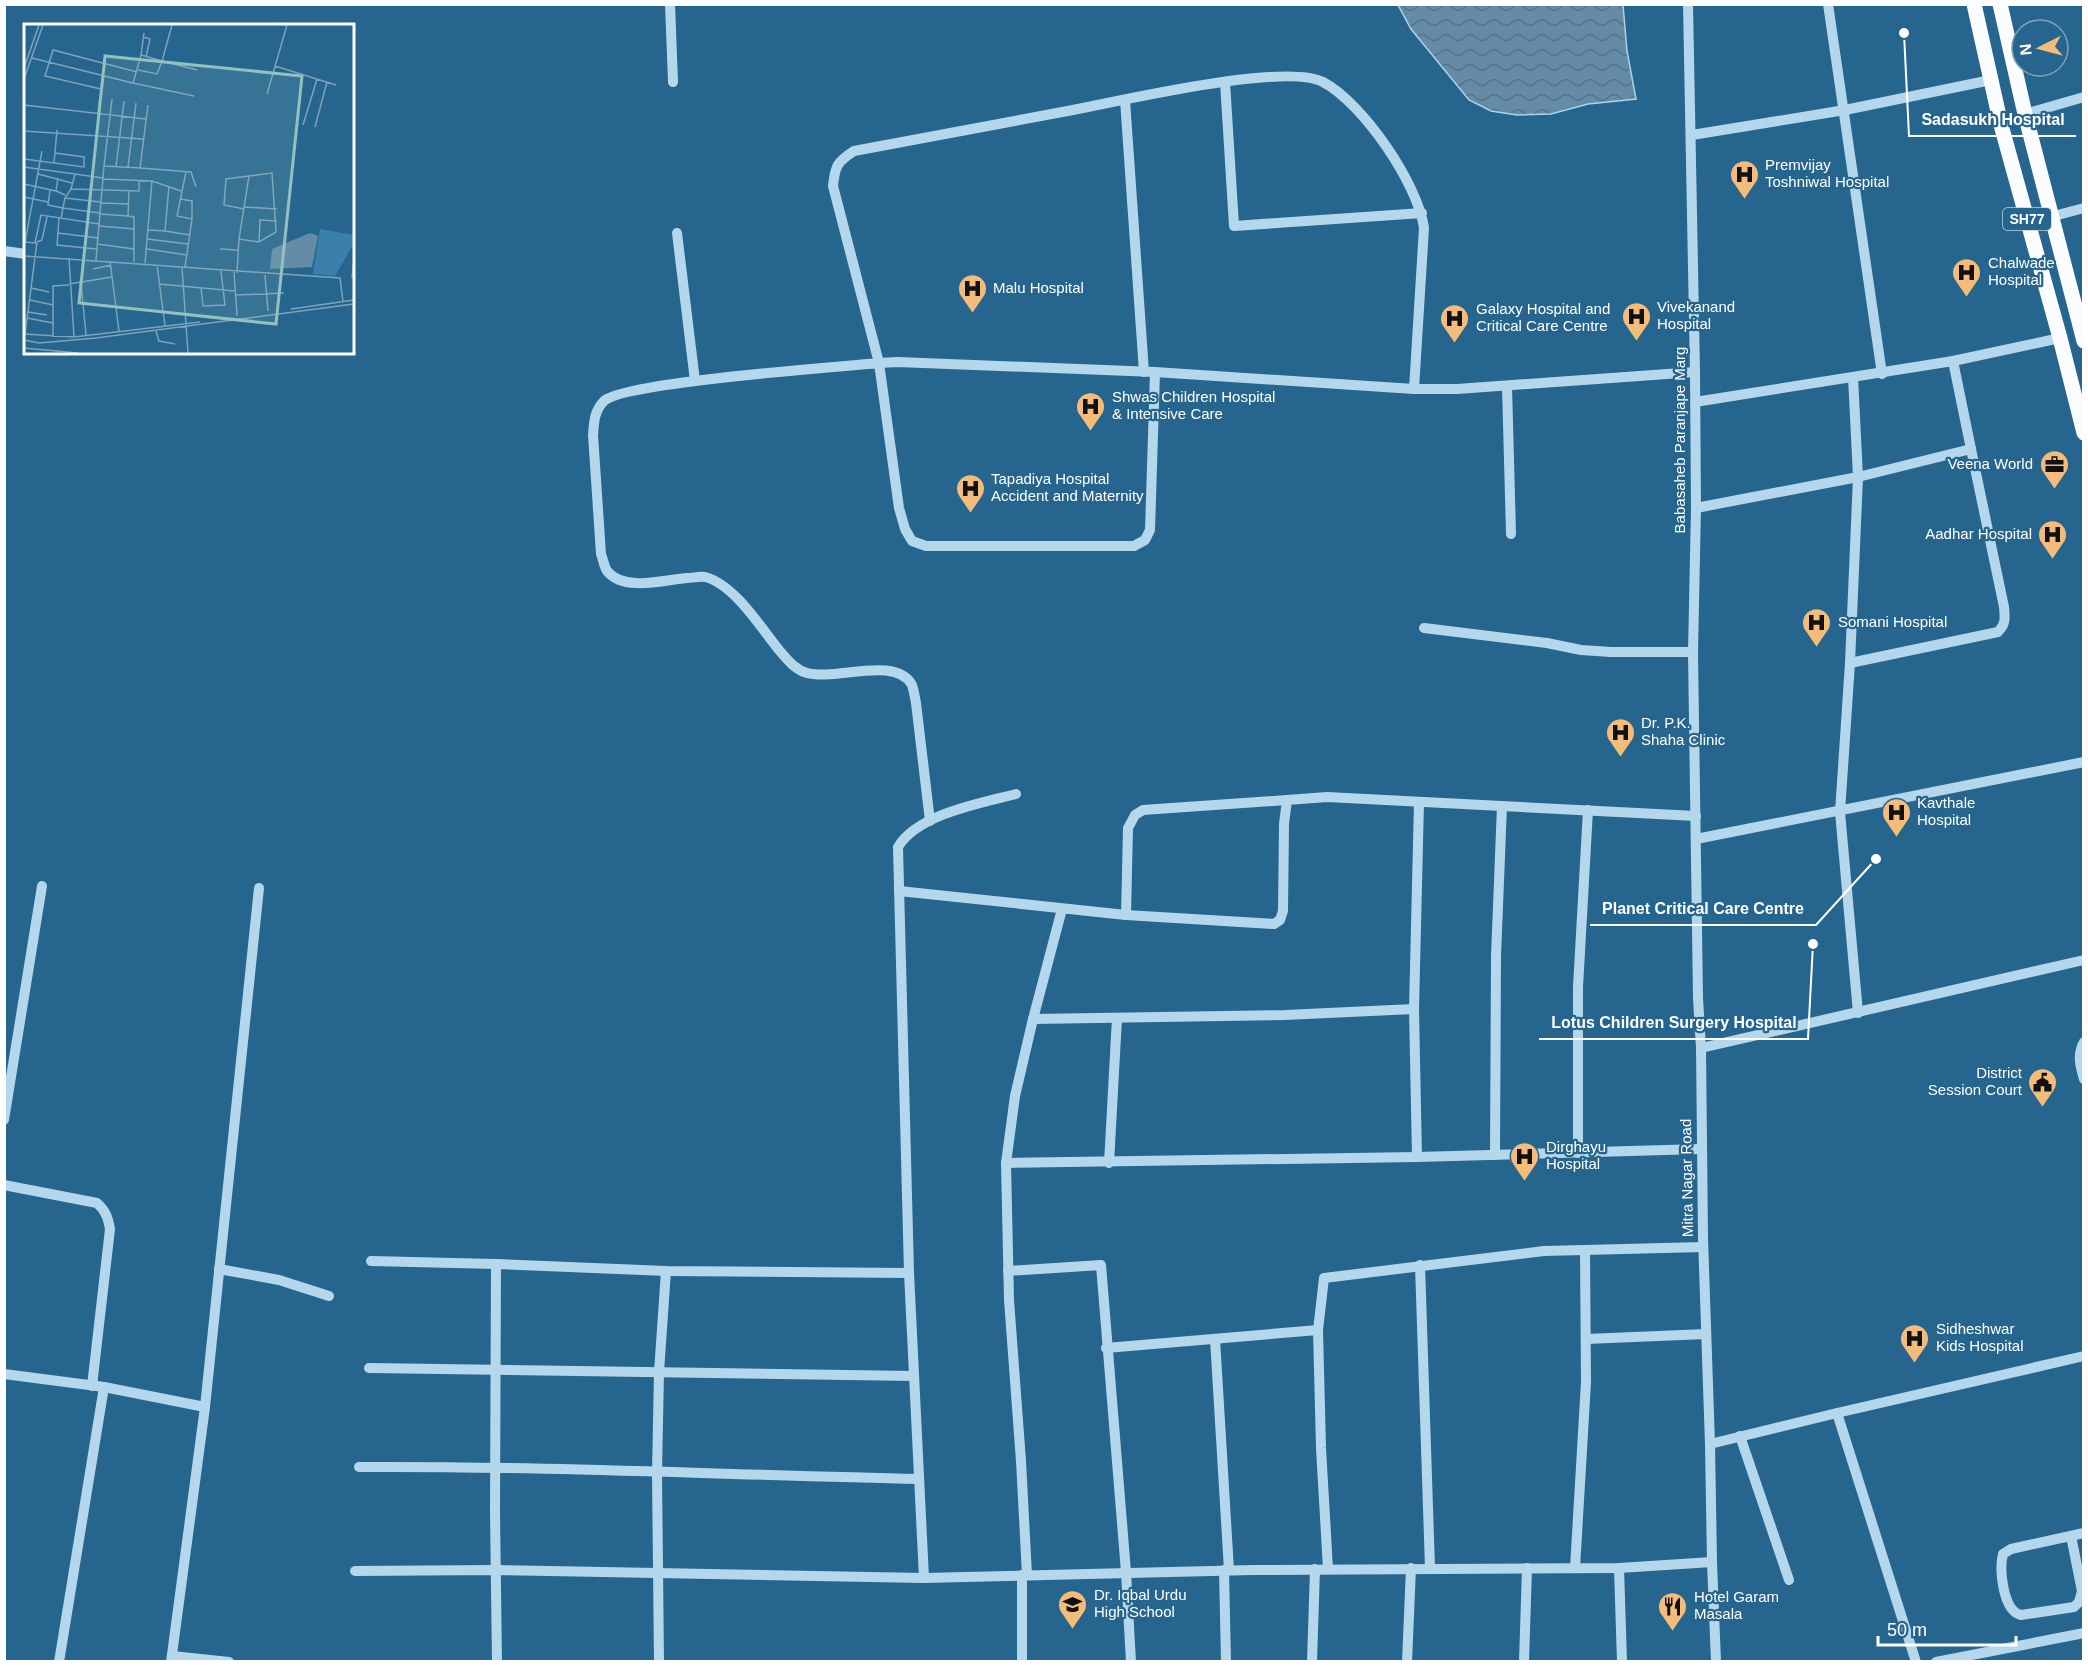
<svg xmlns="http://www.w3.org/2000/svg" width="2088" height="1666" viewBox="0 0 2088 1666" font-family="Arial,sans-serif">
<defs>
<pattern id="water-waves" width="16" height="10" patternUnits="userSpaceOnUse" patternTransform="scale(1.5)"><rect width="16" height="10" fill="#648ca7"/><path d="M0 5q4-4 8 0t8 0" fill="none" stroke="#5a7283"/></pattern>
</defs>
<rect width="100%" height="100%" fill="#26658d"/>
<polygon fill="url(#water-waves)" stroke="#aad4eb" stroke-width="1.5" points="1398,5 1623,5 1627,51 1636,99 1588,104 1551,114 1517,115 1491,111 1469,100 1411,29"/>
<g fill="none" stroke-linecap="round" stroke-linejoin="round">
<g stroke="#b5d7eb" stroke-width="10">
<polyline points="670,4 673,82"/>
<polyline points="1688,4 1695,372 1696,508 1693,652 1698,998 1701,1048 1703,1238 1710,1444 1712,1562 1716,1662"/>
<polyline points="1828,4 1882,374"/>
<polyline points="1225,82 1234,226 1422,213"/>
<polyline points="1125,100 1144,372"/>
<polyline points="2025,114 2084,97"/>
<polyline points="1692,135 1845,110 1991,80"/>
<polyline points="2028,223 2084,208"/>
<polyline points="677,233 695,381"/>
<polyline points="4,251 26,254"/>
<polyline points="1953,361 1971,449"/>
<polyline points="1853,377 1858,477 1850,663 1840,812 1858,1013"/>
<polyline points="1507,386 1511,534"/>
<path d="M1414,389L1424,228C1418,184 1363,103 1323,82C1285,62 1121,101 1073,110C1000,124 927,138 854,151C837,162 835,166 833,186L879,363L898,362L1155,372L1414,389H1457L1695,372"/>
<polyline points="1695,402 1953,361 2060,338"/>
<path d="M1696,508L1858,477L1971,449L2004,607C2005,618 2006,624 1998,632L1850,663"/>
<polyline points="1424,628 1547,643 1581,650 1611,652 1693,652"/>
<path d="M930,821L916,703C915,698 914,691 912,685C896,655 835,681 807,673C794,669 788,660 779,650C761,628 734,584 705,577C699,576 693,578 687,578C664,580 624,592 607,571C604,566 603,559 601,554L593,435C594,423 594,411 604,401C623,382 839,367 879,363L899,508L905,529L912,541L926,546H1134L1145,540L1150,530L1155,372"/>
<polyline points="1696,839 2084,762"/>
<polyline points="899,891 1126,915 1274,924 1280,920 1283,911 1284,824 1287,800 1327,797 1696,816"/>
<polyline points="1126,915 1128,828 1135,815 1143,810 1287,800"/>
<polyline points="1414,1009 1419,802"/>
<polyline points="1033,1019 1285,1015 1414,1009 1417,1157"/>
<path d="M2084,1042C2077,1054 2080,1066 2084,1079"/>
<polyline points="1701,1048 2084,960"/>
<polyline points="4,1120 42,886"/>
<polyline points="1578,1153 1578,987 1588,810"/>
<polyline points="1495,1155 1496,956 1502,806"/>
<polyline points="1006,1163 1417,1157 1701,1149"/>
<polyline points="1109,1163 1117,1018"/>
<path d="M4,1185L97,1203C106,1211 108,1218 110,1229L92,1386"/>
<polyline points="496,1264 495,1513 497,1662"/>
<polyline points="1420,1265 1430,1568"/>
<polyline points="219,1269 279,1280 329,1296"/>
<polyline points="1008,1271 1101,1265 1126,1572 1131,1662"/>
<path d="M909,1273L898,847C918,814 981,803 1016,794"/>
<polyline points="1318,1330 1321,1448 1328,1569"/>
<polyline points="1215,1339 1229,1570"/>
<polyline points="1586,1339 1706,1334"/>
<polyline points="1106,1348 1318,1330 1324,1278 1544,1251 1703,1247"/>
<polyline points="369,1368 914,1376"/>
<polyline points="4,1374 104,1387 205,1407 171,1662"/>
<polyline points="205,1407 259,888"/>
<polyline points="1837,1413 1916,1662"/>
<polyline points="1740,1436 1789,1580"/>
<polyline points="1710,1444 1837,1413 2084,1356"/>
<path d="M359,1467C545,1466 732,1475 919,1479"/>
<path d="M2071,1536L2082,1591L2079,1602L2074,1607L2021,1615C2003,1611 1999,1570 2003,1554L2011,1549L2084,1533"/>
<polyline points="1575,1568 1586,1382 1585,1250"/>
<polyline points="1619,1568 1622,1662"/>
<polyline points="1224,1570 1226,1662"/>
<polyline points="355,1571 496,1570 924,1578 909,1273 666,1271 496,1264 371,1261"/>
<polyline points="1022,1575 1022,1662"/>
<polyline points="1027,1575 1021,1461 1009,1300 1006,1163 1015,1096 1033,1019 1062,909"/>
<polyline points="924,1578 1253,1570 1619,1568 1712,1562"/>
<polyline points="172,1656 229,1662"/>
<polyline points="59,1662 104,1387"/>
<polyline points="659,1662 657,1473 659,1372 666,1271"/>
<polyline points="1312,1662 1315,1569"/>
<polyline points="1407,1662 1411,1568"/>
<polyline points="1524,1662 1527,1568"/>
<polyline points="1936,1662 2084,1633"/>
</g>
<g stroke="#fafcff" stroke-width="15">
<polyline points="1974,4 2001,125 2060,338 2084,433"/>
<polyline points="2000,4 2025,114 2084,341"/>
</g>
</g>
<defs>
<symbol id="hospital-pin" viewBox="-11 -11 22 30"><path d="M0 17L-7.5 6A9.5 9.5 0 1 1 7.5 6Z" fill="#f4bc7a" stroke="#26658d"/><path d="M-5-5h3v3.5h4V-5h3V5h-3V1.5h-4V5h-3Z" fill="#111"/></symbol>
<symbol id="office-pin" viewBox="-11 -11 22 30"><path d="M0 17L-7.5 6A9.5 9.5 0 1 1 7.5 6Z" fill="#f4bc7a" stroke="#26658d"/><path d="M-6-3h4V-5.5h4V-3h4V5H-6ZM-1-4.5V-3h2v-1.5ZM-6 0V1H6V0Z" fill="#111"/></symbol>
<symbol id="civic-pin" viewBox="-11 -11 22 30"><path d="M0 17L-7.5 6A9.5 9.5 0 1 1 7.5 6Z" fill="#f4bc7a" stroke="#26658d"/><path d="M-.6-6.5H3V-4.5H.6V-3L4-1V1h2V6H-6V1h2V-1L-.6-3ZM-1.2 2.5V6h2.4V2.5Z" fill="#111"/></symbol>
<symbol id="school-pin" viewBox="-11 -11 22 30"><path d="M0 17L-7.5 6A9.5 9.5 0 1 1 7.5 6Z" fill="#f4bc7a" stroke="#26658d"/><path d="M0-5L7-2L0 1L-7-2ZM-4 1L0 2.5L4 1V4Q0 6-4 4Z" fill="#111"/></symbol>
<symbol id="restaurant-pin" viewBox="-11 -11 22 30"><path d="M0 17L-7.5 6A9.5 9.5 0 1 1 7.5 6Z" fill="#f4bc7a" stroke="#26658d"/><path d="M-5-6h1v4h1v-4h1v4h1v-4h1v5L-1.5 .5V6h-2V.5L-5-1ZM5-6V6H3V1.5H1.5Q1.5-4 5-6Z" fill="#111"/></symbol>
</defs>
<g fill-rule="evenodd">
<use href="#hospital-pin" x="1728" y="158" width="33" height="45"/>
<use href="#hospital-pin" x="1950" y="256" width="33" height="45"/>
<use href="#hospital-pin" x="956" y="272" width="33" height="45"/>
<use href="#hospital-pin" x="1620" y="300" width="33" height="45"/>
<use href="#hospital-pin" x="1438" y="302" width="33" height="45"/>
<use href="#hospital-pin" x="1074" y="390" width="33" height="45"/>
<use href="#office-pin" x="2038" y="448" width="33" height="45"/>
<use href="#hospital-pin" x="954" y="472" width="33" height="45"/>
<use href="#hospital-pin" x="2036" y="518" width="33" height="45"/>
<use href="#hospital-pin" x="1800" y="606" width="33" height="45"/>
<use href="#hospital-pin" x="1604" y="716" width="33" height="45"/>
<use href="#hospital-pin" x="1880" y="796" width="33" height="45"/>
<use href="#civic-pin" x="2026" y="1066" width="33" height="45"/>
<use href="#hospital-pin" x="1508" y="1140" width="33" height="45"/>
<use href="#hospital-pin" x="1898" y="1322" width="33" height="45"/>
<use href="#school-pin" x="1056" y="1588" width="33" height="45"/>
<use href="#restaurant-pin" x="1656" y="1590" width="33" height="45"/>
</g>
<g text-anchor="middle" stroke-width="4.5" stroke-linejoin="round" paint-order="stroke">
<rect fill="#26658d" stroke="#bed1dd" stroke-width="1.5" x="2003" y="208" width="48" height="22" rx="4.5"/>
<g font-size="14" font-weight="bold" fill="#fff">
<text x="2027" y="224">SH77</text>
</g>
<g font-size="15" fill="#fff" stroke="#26658d" text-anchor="start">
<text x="1765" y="170">Premvijay<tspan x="1765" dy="17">Toshniwal Hospital</tspan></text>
<text x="1988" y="268">Chalwade<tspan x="1988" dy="17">Hospital</tspan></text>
<text x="993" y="293">Malu Hospital</text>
<text x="1657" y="312">Vivekanand<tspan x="1657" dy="17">Hospital</tspan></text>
<text x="1476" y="314">Galaxy Hospital and<tspan x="1476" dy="17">Critical Care Centre</tspan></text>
<text x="1112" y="402">Shwas Children Hospital<tspan x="1112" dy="17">&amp; Intensive Care</tspan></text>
<text x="2033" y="469" text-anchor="end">Veena World</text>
<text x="991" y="484">Tapadiya Hospital<tspan x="991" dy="17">Accident and Maternity</tspan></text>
<text x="2032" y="539" text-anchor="end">Aadhar Hospital</text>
<text x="1838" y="627">Somani Hospital</text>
<text x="1641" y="728">Dr. P.K.<tspan x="1641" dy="17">Shaha Clinic</tspan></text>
<text x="1917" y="808">Kavthale<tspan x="1917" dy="17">Hospital</tspan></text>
<text x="2022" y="1078" text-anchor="end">District<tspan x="2022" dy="17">Session Court</tspan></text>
<text x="1546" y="1152">Dirghayu<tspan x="1546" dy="17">Hospital</tspan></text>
<text x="1936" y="1334">Sidheshwar<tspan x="1936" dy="17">Kids Hospital</tspan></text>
<text x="1094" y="1600">Dr. Iqbal Urdu<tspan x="1094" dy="17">High School</tspan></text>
<text x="1694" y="1602">Hotel Garam<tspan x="1694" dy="17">Masala</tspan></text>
</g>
<g font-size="15" fill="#fff" stroke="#26658d">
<text transform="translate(1680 440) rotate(-90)" y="5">Babasaheb Paranjape Marg</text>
<text transform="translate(1687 1178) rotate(-91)" y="5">Mitra Nagar Road</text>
</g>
</g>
<g transform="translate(24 24)">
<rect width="330" height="330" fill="#26658d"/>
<path d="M296,205L330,211V219L311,252L289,250Z" fill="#3a80aa"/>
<path d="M286,209L294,212L288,243L246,245L248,225Z" fill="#648ca7"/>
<path fill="none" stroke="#7da3bb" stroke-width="1.5" d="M119,13L126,15L122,33M117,31L120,9M8,34L109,59L117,31L138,37L148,1M251,42L312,61M0,44L15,1M114,46L133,50L138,37L173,46M80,52L77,65L21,52L29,26L113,48M0,55L19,1M109,59L170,72M243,70L263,1M88,75L80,142L116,144L124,81M0,81L122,95M74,91L76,72M279,101L293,55M291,103L303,58M0,107L119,115M0,135L60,143V133L31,129M30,139L33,106M0,143L51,150M92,143L100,77M104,143L112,79M116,144L167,148L172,163M14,150L48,159M34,154L32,167L41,171M79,155L128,157L157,167M0,160L32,167M47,165L51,150L79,154M26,166L24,181L39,184L41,174L77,178M105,167L104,192L110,193V238M0,173L24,178M41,174L47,165L115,167V156M156,175L168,177V195M77,179L105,180M220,183L253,185M220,185L200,181L202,155L225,152M76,190L104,192M35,194L33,221L72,225M37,195L39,184L76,189M75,202L111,205M124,206L141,207L145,162M141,207L166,211M34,209L74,214M123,215L164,220M0,218L11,219L17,191L75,200M1,218L18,127M13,218L18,216L23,193M235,218L236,196L253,197M73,220L110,225M123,225L163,231M196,225L214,226M0,232L316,254L319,278M45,234L50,313M72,236L80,142M86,237L95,307M121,239L128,157M133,241L141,302M158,243L164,329M161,243L168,195L153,192L162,148M69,245L87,241M210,248L213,292M213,249L215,215L225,152L248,149L252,208L235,218L215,215M241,251L244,287M328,254L330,234M57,259L62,311M45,260L88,253M135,260L211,267M7,264L25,268M177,264L179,282L201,281L197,247M211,271L260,269M6,276L29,281M267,285L330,276M4,288L23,291M3,294L29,299M132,307L135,317L151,320M0,310L50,313L176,298M1,310L13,218M29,313V262L45,261M0,316L15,319L72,314L330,280M0,324L54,329"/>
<path fill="#93c1be" fill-opacity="0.15" stroke="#93c1be" stroke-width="3" d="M81,32L278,52L252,300L55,279Z"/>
<rect width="330" height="330" fill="none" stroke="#fff" stroke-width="3"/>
</g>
<path fill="none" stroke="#fff" stroke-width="2" d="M1904 33L1909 136H2076M1876 859L1816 925H1590M1813 944L1808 1039H1539"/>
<g fill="#fff" stroke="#26658d" stroke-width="2">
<circle cx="1904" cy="33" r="6"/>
<circle cx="1876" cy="859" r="6"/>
<circle cx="1813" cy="944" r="6"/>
</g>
<g font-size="16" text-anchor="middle" font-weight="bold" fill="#fff" stroke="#26658d" stroke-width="4.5" stroke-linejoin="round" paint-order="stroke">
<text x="1993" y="125">Sadasukh Hospital</text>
<text x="1703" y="914">Planet Critical Care Centre</text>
<text x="1674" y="1028">Lotus Children Surgery Hospital</text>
</g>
<rect width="2088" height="1666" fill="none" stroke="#ffffff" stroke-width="12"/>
<g transform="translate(2040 48) rotate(264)"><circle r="28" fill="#26658d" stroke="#7da3bb" stroke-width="1.5"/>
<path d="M0-4.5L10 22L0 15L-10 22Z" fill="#f4bc7a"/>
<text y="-9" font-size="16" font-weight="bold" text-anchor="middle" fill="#ffffff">N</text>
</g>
<path d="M1878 1636v9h138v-9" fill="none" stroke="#ffffff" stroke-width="3"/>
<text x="1887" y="1636" font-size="18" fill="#ffffff" stroke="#26658d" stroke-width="4.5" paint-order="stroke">50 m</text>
</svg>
